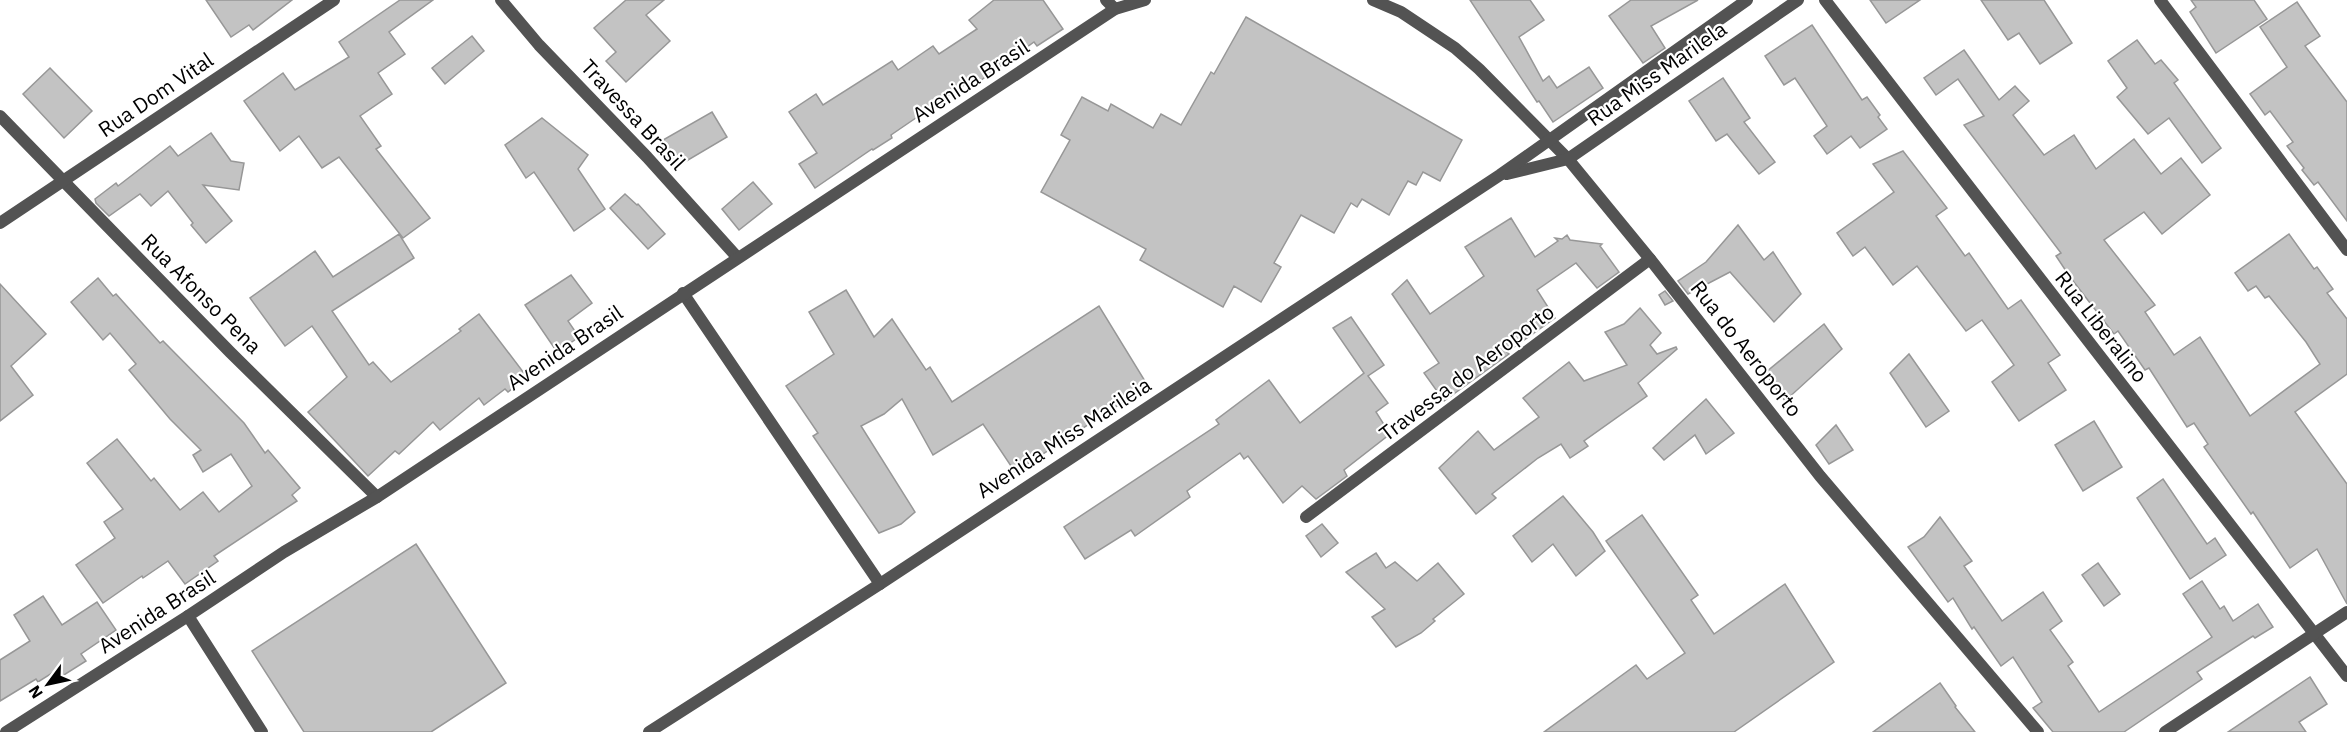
<svg xmlns="http://www.w3.org/2000/svg" width="2347" height="732" viewBox="0 0 2347 732" font-family="'IBM Plex Sans',sans-serif">
<rect width="100%" height="100%" fill="#fff"/>
<g fill="#c3c3c3" stroke="#979797" stroke-width="1.5">
<polygon points="206,0 292,0 253,30 249,25 231,37"/>
<polygon points="400,0 433,0 389,32 405,54 378,73 392,94 360,116 381,146 376,149 430,218 403,238 339,157 322,168 299,136 280,151 244,101 283,73 295,90 349,57 339,42"/>
<polygon points="626,0 664,0 646,15 670,41 626,82 606,61 616,52 594,28"/>
<polygon points="994,0 1043,0 1063,29 1037,46 1034,42 973,86 970,81 891,135 892,138 873,150 872,149 815,188 799,164 817,153 789,112 816,94 823,105 892,61 898,70 933,46 939,54 977,29 969,20"/>
<polygon points="1470,0 1530,0 1544,20 1519,37 1543,81 1549,76 1557,88 1589,67 1603,88 1553,122 1539,101 1537,102"/>
<polygon points="1631,0 1698,0 1651,26 1665,48 1643,63 1609,16"/>
<polygon points="1870,0 1920,0 1886,23"/>
<polygon points="1981,0 2044,0 2072,43 2040,64 2019,33 2008,40"/>
<polygon points="2191,0 2254,0 2267,19 2216,53 2190,12 2196,7"/>
<polygon points="2297,2 2320,36 2305,46 2347,102 2347,221 2318,182 2314,185 2302,170 2304,168 2287,146 2293,142 2270,111 2265,115 2250,94 2287,67 2260,27"/>
<polygon points="1246,17 1462,140 1440,181 1423,172 1416,185 1408,181 1389,215 1362,199 1357,207 1351,203 1334,233 1301,215 1274,263 1281,267 1261,302 1234,286 1223,307 1140,260 1146,249 1041,192 1070,140 1061,135 1082,97 1108,111 1111,104 1153,128 1161,114 1181,125 1211,72 1214,74"/>
<polygon points="1812,25 1862,100 1867,97 1880,115 1878,117 1887,129 1860,148 1851,136 1827,154 1814,136 1827,126 1795,78 1784,85 1765,56"/>
<polygon points="472,36 484,51 445,84 432,68"/>
<polygon points="2137,40 2155,64 2161,60 2178,80 2174,83 2221,148 2202,163 2169,118 2148,134 2117,97 2127,88 2108,61"/>
<polygon points="1964,50 1999,100 2015,86 2029,101 2013,115 2044,155 2074,135 2096,169 2134,139 2161,174 2181,158 2210,195 2162,234 2144,212 2104,240 2155,305 2145,312 2174,355 2200,337 2250,416 2320,364 2306,342 2269,296 2265,298 2256,286 2248,291 2235,273 2289,234 2314,269 2317,267 2333,289 2327,293 2347,319 2347,374 2295,412 2347,484 2347,604 2317,549 2290,568 2253,512 2251,514 2204,447 2208,444 2194,423 2187,427 2149,368 2145,370 2118,331 2114,334 2070,277 2056,256 2061,253 1964,125 1984,116 1958,79 1936,95 1924,78"/>
<polygon points="50,68 92,111 64,138 23,94"/>
<polygon points="1723,78 1750,118 1744,122 1775,162 1759,174 1727,134 1716,141 1689,101"/>
<polygon points="712,112 727,137 678,166 663,140"/>
<polygon points="542,118 588,155 578,169 605,209 574,231 534,172 526,178 505,145"/>
<polygon points="211,133 231,161 244,163 239,190 203,185 232,221 206,243 191,225 193,223 168,191 151,206 140,194 109,216 96,203 95,199 116,183 118,186 170,146 178,156"/>
<polygon points="1903,151 1947,208 1936,216 1965,256 1969,253 2008,309 2021,300 2060,355 2048,363 2066,390 2019,421 1992,382 2014,365 1982,320 1966,331 1917,266 1893,285 1865,247 1853,256 1837,233 1894,192 1873,164"/>
<polygon points="753,182 772,204 739,230 722,209"/>
<polygon points="625,194 637,205 638,204 665,234 648,249 610,208"/>
<polygon points="1511,218 1535,257 1558,241 1555,238 1562,239 1567,235 1570,240 1602,244 1600,246 1619,272 1597,288 1576,263 1537,290 1555,318 1507,352 1509,354 1444,401 1424,373 1439,363 1392,294 1407,280 1430,314 1484,276 1465,247"/>
<polygon points="1738,225 1764,260 1773,252 1801,294 1774,322 1730,272 1688,294 1678,281 1706,262"/>
<polygon points="399,234 414,258 332,311 369,365 373,362 391,382 461,331 459,329 479,314 527,377 508,392 505,389 484,405 479,398 440,430 433,422 399,454 395,451 368,476 308,412 347,377 312,326 285,346 250,298 315,251 333,277"/>
<polygon points="571,275 592,303 568,321 579,337 557,352 525,305"/>
<polygon points="98,278 113,296 116,294 160,343 163,341 244,423 265,453 268,450 300,488 292,495 297,501 214,556 218,561 185,584 168,561 143,578 142,576 103,603 76,565 115,538 104,522 123,509 87,463 117,439 151,481 154,478 180,510 203,492 219,512 252,486 231,454 203,472 193,455 201,450 170,419 129,370 136,364 110,333 103,340 71,302"/>
<polygon points="0,284 46,334 11,366 33,395 0,421"/>
<polygon points="846,290 874,337 892,319 926,370 930,367 952,402 1099,306 1148,386 1015,472 983,424 933,455 902,399 884,414 861,426 915,512 901,524 879,533 813,436 818,433 786,386 834,354 809,312"/>
<polygon points="1665,291 1673,301 1665,305 1659,295"/>
<polygon points="1640,308 1661,333 1650,345 1657,354 1676,347 1677,349 1638,383 1647,396 1584,441 1588,446 1570,458 1561,444 1538,458 1492,494 1496,498 1476,514 1439,468 1478,431 1494,450 1539,417 1523,398 1569,362 1584,381 1627,365 1605,332 1624,324"/>
<polygon points="1351,317 1384,365 1368,376 1388,403 1376,412 1390,434 1344,470 1347,476 1316,499 1302,486 1283,503 1248,456 1244,459 1240,453 1187,491 1190,497 1135,536 1131,530 1085,559 1064,527 1219,424 1216,420 1269,380 1300,423 1364,373 1333,328"/>
<polygon points="1824,324 1842,349 1785,401 1765,373"/>
<polygon points="1909,354 1949,411 1926,427 1890,373"/>
<polygon points="1706,399 1734,433 1706,454 1695,435 1664,460 1653,448"/>
<polygon points="2094,421 2122,467 2083,491 2055,445"/>
<polygon points="1836,425 1853,450 1829,464 1816,445"/>
<polygon points="2163,479 2207,544 2215,538 2226,555 2190,579 2137,498"/>
<polygon points="1563,496 1593,532 1605,551 1576,576 1553,544 1532,562 1513,536"/>
<polygon points="1642,515 1698,595 1691,600 1714,634 1785,584 1834,662 1734,732 1544,732 1636,665 1647,679 1685,653 1606,541"/>
<polygon points="1940,517 1972,561 1964,566 2002,621 2043,592 2062,621 2050,630 2073,662 2068,666 2099,712 2212,637 2183,594 2202,581 2220,609 2224,606 2233,621 2258,604 2273,627 2255,638 2253,636 2197,672 2202,679 2124,732 2053,732 2033,708 2042,702 2013,657 2001,666 1974,627 1972,629 1953,598 1948,602 1908,547 1924,537"/>
<polygon points="1322,524 1338,543 1321,557 1306,536"/>
<polygon points="416,544 506,683 431,732 304,732 252,651"/>
<polygon points="1376,553 1386,568 1395,562 1417,581 1438,563 1464,594 1433,619 1435,621 1421,633 1396,647 1372,617 1385,609 1346,572"/>
<polygon points="2098,563 2120,594 2104,606 2082,575"/>
<polygon points="43,596 62,625 97,602 116,630 81,654 86,661 56,680 52,673 38,682 36,679 0,701 0,660 30,641 14,615"/>
<polygon points="2310,677 2327,704 2299,722 2306,732 2228,732"/>
<polygon points="1940,683 1956,706 1955,707 1975,732 1873,732"/>
</g>
<g fill="none" stroke-linecap="round" stroke-linejoin="round">
<g stroke="#535353" stroke-width="12">
<polyline points="501,0 539,45 647,157 737,257"/>
<polyline points="1106,0 1115,9"/>
<polyline points="1373,0 1401,12 1455,48 1479,69 1568,159 1650,259 1820,476 2038,732"/>
<polyline points="1825,0 2347,676"/>
<polyline points="2160,0 2347,250"/>
<polyline points="0,116 230,352 377,497"/>
<polyline points="1507,174 1568,159 1798,0"/>
<polyline points="0,223 334,0"/>
<polyline points="683,293 880,584"/>
<polyline points="1306,517 1650,259"/>
<polyline points="188,616 262,732"/>
<polyline points="6,732 188,616 284,552 377,497 1115,9 1145,0"/>
<polyline points="649,732 880,584 1500,175 1747,0"/>
<polyline points="2165,732 2347,612"/>
</g>
</g>
<g text-anchor="middle" stroke-width="4.5" stroke-linejoin="round" paint-order="stroke">
<g font-size="21" fill="#000" stroke="#fff">
<text transform="translate(1657 74) rotate(-35)" y="7">Rua Miss Marilela</text>
<text transform="translate(971 81) rotate(-33)" y="7">Avenida Brasil</text>
<text transform="translate(156 95) rotate(-34)" y="7">Rua Dom Vital</text>
<text transform="translate(633 115) rotate(47)" y="7">Travessa Brasil</text>
<text transform="translate(201 294) rotate(45)" y="7">Rua Afonso Pena</text>
<text transform="translate(2101 327) rotate(52)" y="7">Rua Liberalino</text>
<text transform="translate(565 348) rotate(-34)" y="7">Avenida Brasil</text>
<text transform="translate(1746 349) rotate(52)" y="7">Rua do Aeroporto</text>
<text transform="translate(1467 373) rotate(-37)" y="7">Travessa do Aeroporto</text>
<text transform="translate(1064 438) rotate(-33)" y="7">Avenida Miss Marileia</text>
<text transform="translate(157 612) rotate(-33)" y="7">Avenida Brasil</text>
</g>
</g>
<g transform="translate(48 684) rotate(237)" stroke="#ffffff" stroke-width="4.5" paint-order="stroke">
<path d="M0-4.5L10 22L0 15L-10 22Z" fill="#000000"/>
<text y="-9" font-size="16" font-weight="bold" text-anchor="middle" fill="#000000">N</text>
</g>
</svg>
